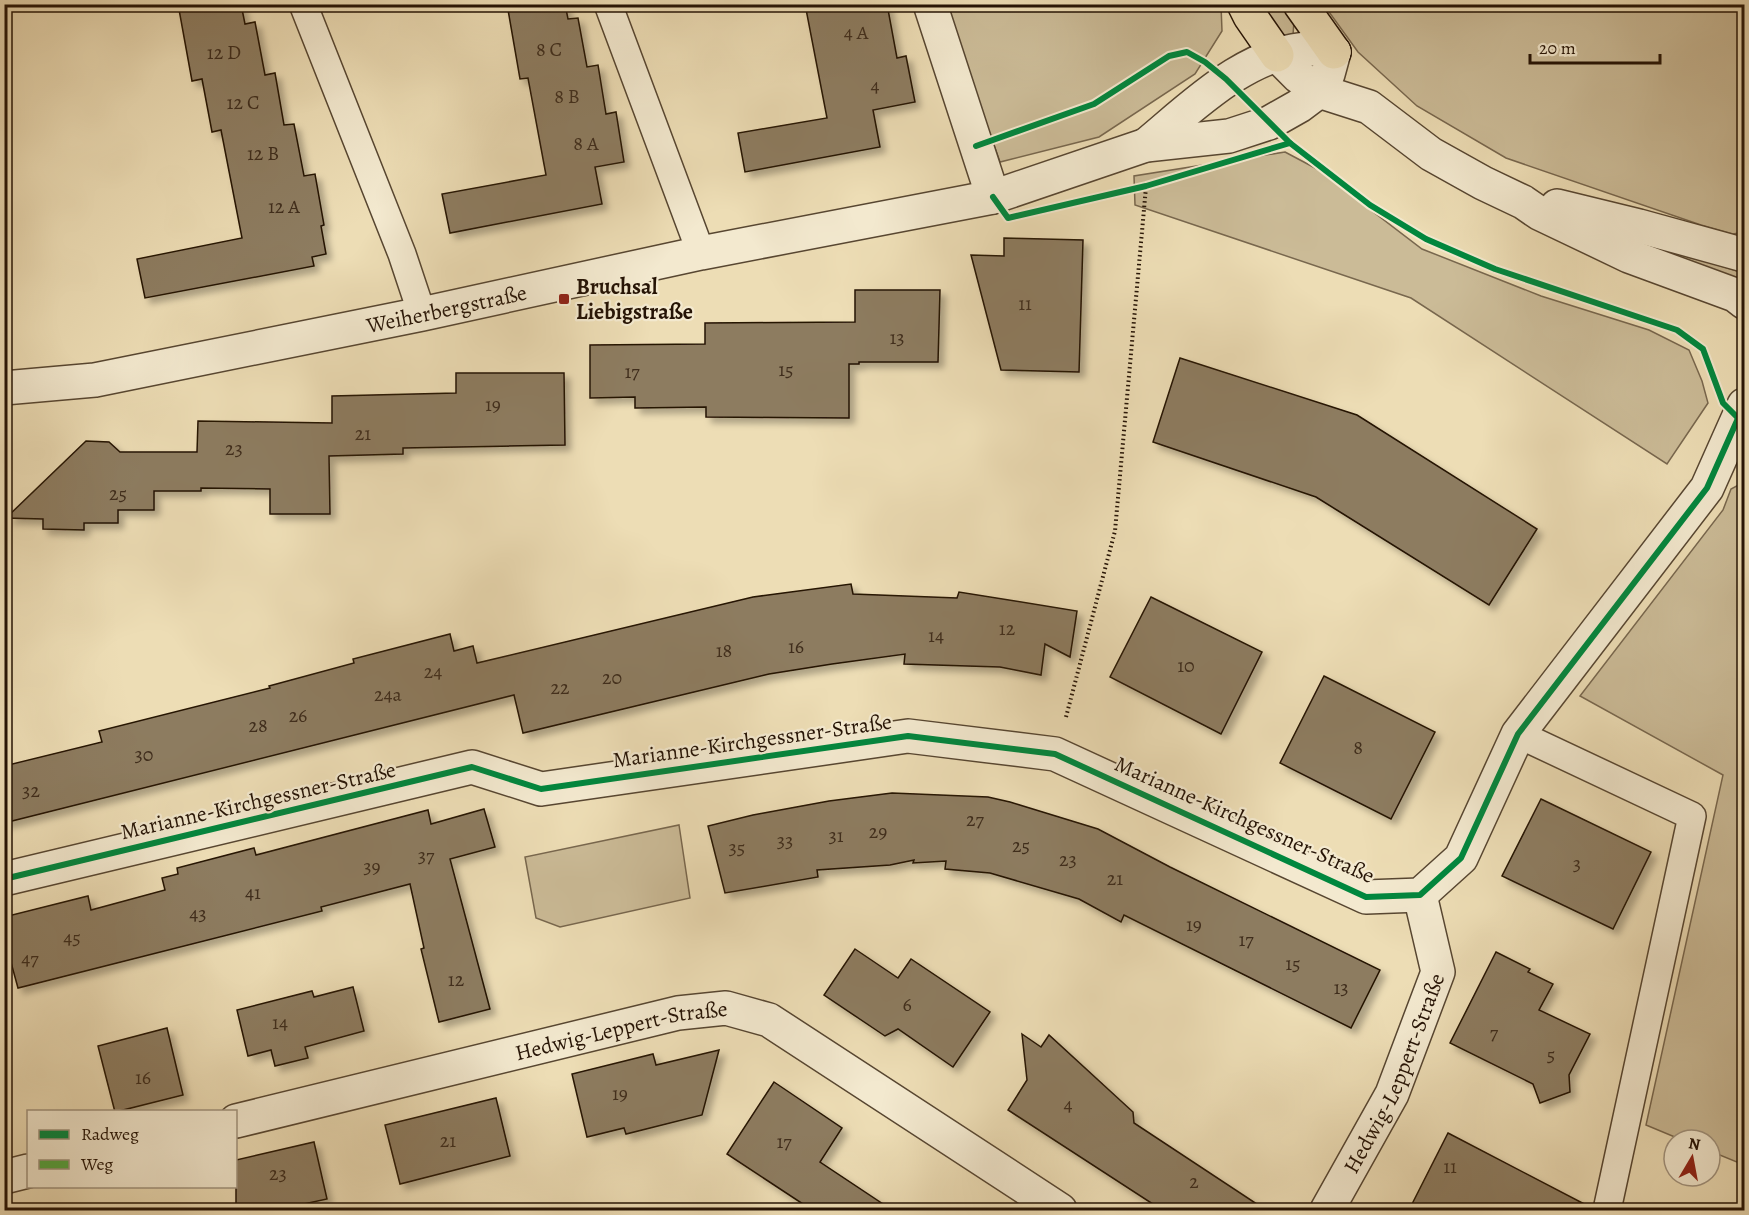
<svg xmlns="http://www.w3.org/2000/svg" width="1749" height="1215" viewBox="0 0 1749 1215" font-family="Alegreya,serif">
<defs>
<filter id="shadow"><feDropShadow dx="5.5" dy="5.5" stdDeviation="3" flood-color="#0004"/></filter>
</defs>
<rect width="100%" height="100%" fill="#edddb5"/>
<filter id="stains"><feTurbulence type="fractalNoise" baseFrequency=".00333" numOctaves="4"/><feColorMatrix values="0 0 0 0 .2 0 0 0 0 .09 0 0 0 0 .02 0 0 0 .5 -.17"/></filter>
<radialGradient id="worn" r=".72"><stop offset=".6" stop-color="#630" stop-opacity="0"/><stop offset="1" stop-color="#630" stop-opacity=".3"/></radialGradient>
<g fill="#cbbb97" stroke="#78674e" stroke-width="1.5">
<polygon points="944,5 1221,5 1222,31 1195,74 1099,137 1000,162"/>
<polygon points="1262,5 1283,5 1294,21 1293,35 1282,38"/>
<polygon points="1324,5 1744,5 1744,232 1733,234 1701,225 1506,158 1417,106 1358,52"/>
<polygon points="1285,152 1317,169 1422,249 1541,296 1649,330 1689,350 1702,381 1708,403 1667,464 1411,298 1135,205 1134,176"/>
<polygon points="1633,238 1740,272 1740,280 1631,245"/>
<polygon points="1744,482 1744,1165 1710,1151 1710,1140 1682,1140 1646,1125 1723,775 1580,696 1723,510 1731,489"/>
<polygon points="679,825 690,898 560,927 536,918 525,857"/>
</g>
<g fill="#8d7c61" stroke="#251305" stroke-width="1.5" filter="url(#shadow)">
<polygon points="178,4 241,4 245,24 255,22 265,75 275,73 284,125 294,124 304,176 315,174 324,225 321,226 326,254 312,257 314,266 145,298 137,259 242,238 221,130 212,132 202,79 192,81"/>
<polygon points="507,4 565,4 568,19 578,18 587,67 598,65 606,114 616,112 624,162 595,167 602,204 450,233 442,194 546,175 528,78 520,79"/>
<polygon points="805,4 887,4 897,58 906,56 915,102 873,110 880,147 745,172 738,133 827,118"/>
<polygon points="1004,238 1083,240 1079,372 1001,370 971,255 1004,256"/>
<polygon points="855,290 940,290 938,362 859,362 859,364 849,364 849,418 706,417 706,407 635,408 635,397 590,398 590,345 705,344 705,323 855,322"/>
<polygon points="1180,358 1357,415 1537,529 1489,605 1316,497 1153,442"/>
<polygon points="456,373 564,373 565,445 403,448 403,454 329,456 330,514 270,514 270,489 201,488 201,491 154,491 154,510 118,510 118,523 84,523 84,530 43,529 43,519 6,518 86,441 109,442 120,452 197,452 198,421 332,423 332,396 456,393"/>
<polygon points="851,584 853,594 957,598 959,592 1077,611 1070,657 1045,644 1041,675 1000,667 904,664 905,654 832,664 769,674 523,733 514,695 4,823 4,766 102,742 99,731 270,688 269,686 354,663 353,659 450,634 454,651 473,646 477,663 753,597"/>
<polygon points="1151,597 1262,652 1221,734 1110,677"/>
<polygon points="1324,676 1435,732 1391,819 1280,763"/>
<polygon points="892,793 988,797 1010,802 1098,829 1170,867 1380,970 1351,1028 1124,915 1121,922 1079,899 990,873 945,869 946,861 913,863 914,860 890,865 817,870 818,877 725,893 708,826 753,815 829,801"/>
<polygon points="1541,799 1651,852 1613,929 1502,876"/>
<polygon points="484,809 495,847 450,859 490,1009 439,1022 421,949 424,948 410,884 321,907 322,911 18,988 4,937 4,917 88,896 91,910 165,890 162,878 178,874 177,868 254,848 256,855 428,810 431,824"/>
<polygon points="855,949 898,978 911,959 990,1012 953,1067 898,1029 885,1036 824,995"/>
<polygon points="1496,952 1530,969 1528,972 1553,984 1539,1010 1590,1034 1569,1075 1570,1092 1540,1103 1533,1084 1450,1043"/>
<polygon points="353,987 364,1031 305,1047 308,1058 275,1066 271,1050 248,1056 237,1010 312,991 314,997"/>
<polygon points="167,1028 183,1095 115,1112 98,1046"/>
<polygon points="1022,1034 1041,1047 1049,1035 1133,1112 1134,1123 1266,1210 1162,1210 1008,1110 1027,1080"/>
<polygon points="719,1050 702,1115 626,1134 624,1128 587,1137 572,1074 653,1054 656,1065"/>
<polygon points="774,1082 842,1128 820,1162 892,1210 812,1210 727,1154"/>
<polygon points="496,1098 510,1156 400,1184 385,1125"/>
<polygon points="1448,1133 1592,1208 1592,1210 1409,1210"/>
<polygon points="314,1142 327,1199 276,1210 236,1210 236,1160"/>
</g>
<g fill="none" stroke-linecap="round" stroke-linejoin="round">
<defs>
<g id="service">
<polyline points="303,4 402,254 422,314"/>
<polyline points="608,4 701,253"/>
<polyline points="1518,734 1692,816 1607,1210"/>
</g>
<g id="minor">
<polyline points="930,4 993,197"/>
<polyline points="1277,55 1298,76 1319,91 1369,107 1431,154 1483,183 1523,202 1539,213 1629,256 1735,295 1744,302"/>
<path d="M1146,145C1191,108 1248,50 1311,49C1318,49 1326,51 1334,52"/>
<polyline points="1557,206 1639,226 1744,255"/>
<path id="s1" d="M4,388L95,380L422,314L701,253L993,197L1146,145L1229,136L1269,123L1299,106L1319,91L1328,74L1334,52"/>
<polyline points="4,879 472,767 541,789 908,736 1055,754 1366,897 1420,895 1461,858 1518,734 1707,488 1744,405"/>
<path id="s2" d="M236,1121L678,1013L726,1008L769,1020L1060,1210"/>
<polyline points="4,1177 28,1171"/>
<path id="s3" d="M1327,1210L1392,1094L1438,972L1420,895"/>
</g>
<g id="primary">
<polyline points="1244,4 1250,16 1277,55"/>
<polyline points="1300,4 1334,52"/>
</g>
</defs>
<use href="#service" stroke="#574631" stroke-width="30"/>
<use href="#minor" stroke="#574631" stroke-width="36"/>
<use href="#primary" stroke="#251305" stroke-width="36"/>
<polyline stroke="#251305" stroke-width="4" stroke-dasharray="1.5 3" stroke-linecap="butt" points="1066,717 1115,531 1146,187"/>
<use href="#service" stroke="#f3e9cf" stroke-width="27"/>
<use href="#minor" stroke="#f3e9cf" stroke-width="33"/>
<use href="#primary" stroke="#edddb5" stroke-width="33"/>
<polyline stroke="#53a840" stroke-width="4.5" stroke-dasharray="9 4.5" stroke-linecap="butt" points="4,1193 11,1210"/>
<defs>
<g id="cycleway">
<polyline points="976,146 1094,104 1169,56 1187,52 1205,62 1226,79 1290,143"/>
<polyline points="993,197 1008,218 1146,186 1290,143 1370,205 1426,239 1495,269 1677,330 1703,349 1723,403 1744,424"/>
<polyline points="4,879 472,767 541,789 908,736 1055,754 1366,897 1420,895 1461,858 1518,734 1707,488 1744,405"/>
</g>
</defs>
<use href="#cycleway" stroke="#f3e9cf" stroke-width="10"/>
<use href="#cycleway" stroke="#00873e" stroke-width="6"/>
</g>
<rect fill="#8f2418" stroke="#f3e9cf" stroke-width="2" x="558" y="293" width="12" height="12" rx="3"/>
<g text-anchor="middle" stroke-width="4.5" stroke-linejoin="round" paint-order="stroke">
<g font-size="20" fill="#3f2d1c">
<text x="856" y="39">4 A</text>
<text x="549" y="56">8 C</text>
<text x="224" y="59">12 D</text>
<text x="875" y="92">4</text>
<text x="567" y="103">8 B</text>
<text x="243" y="109">12 C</text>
<text x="586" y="150">8 A</text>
<text x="263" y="160">12 B</text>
<text x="284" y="213">12 A</text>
<text x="1025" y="310">11</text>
<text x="897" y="344">13</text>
<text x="786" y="376">15</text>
<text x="632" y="378">17</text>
<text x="493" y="411">19</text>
<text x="363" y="440">21</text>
<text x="234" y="455">23</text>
<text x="118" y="500">25</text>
<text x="1007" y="635">12</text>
<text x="936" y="642">14</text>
<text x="796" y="653">16</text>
<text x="724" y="657">18</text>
<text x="1186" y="672">10</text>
<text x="433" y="678">24</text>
<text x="612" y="684">20</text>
<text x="560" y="694">22</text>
<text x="388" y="701">24a</text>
<text x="298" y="722">26</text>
<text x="258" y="732">28</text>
<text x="1358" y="754">8</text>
<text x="144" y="761">30</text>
<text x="31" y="797">32</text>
<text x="975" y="826">27</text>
<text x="878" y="838">29</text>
<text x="836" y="842">31</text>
<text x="785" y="847">33</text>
<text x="1021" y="852">25</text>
<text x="737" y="854">35</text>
<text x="426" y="862">37</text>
<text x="1068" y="866">23</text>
<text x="1577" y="870">3</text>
<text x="372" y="873">39</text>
<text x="1115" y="885">21</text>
<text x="253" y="899">41</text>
<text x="198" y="920">43</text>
<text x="1194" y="931">19</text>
<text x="72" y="944">45</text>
<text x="1246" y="946">17</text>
<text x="30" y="965">47</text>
<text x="1293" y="970">15</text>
<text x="456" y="986">12</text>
<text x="1341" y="994">13</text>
<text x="907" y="1011">6</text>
<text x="280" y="1029">14</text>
<text x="1494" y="1039">7</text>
<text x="1551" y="1061">5</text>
<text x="143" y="1084">16</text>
<text x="620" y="1100">19</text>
<text x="1068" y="1111">4</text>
<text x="448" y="1147">21</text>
<text x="784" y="1148">17</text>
<text x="1450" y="1173">11</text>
<text x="278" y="1180">23</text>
<text x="1194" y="1188">2</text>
</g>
<g font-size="22" font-weight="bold" fill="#251305" stroke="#f3e9cf" text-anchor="start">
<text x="576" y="294">Bruchsal<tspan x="576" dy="25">Liebigstraße</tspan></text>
</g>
<g font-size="22" fill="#251305" stroke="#f3e9cf">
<text dy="8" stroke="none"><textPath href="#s1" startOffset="450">Weiherbergstraße</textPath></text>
<text transform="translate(752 740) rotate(-8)" y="8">Marianne-Kirchgessner-Straße</text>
<text transform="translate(258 800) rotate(-13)" y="8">Marianne-Kirchgessner-Straße</text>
<text transform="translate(1245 819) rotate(24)" y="8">Marianne-Kirchgessner-Straße</text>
<text dy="8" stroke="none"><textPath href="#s2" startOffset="396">Hedwig-Leppert-Straße</textPath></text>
<text dy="8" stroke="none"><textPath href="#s3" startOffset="153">Hedwig-Leppert-Straße</textPath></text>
</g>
</g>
<rect width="1749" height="1215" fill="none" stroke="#edddb5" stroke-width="24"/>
<rect x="6" y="6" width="1737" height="1203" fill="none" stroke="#251305" stroke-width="3"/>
<rect x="12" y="12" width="1725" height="1191" fill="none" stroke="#251305" stroke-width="1.5"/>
<rect x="27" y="1110" width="210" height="78" fill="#f3e9cf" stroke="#a1937e" stroke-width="1.5"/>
<rect x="39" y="1130" width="30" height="9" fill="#00873e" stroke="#a1937e" stroke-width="1.5"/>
<text x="81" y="1140" font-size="18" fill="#251305">Radweg</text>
<rect x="39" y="1160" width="30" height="9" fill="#53a840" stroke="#a1937e" stroke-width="1.5"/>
<text x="81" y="1170" font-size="18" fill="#251305">Weg</text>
<g transform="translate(1692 1158) rotate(10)"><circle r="28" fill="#f3e9cf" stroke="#a1937e" stroke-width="1.5"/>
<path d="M0-4.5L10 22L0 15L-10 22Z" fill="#8f2418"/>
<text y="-9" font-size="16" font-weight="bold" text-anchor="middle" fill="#251305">N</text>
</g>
<path d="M1530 54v9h130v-9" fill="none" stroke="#251305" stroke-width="3"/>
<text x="1539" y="54" font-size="18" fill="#251305" stroke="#f3e9cf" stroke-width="4.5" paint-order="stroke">20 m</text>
<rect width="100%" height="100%" filter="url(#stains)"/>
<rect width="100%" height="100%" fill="url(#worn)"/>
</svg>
